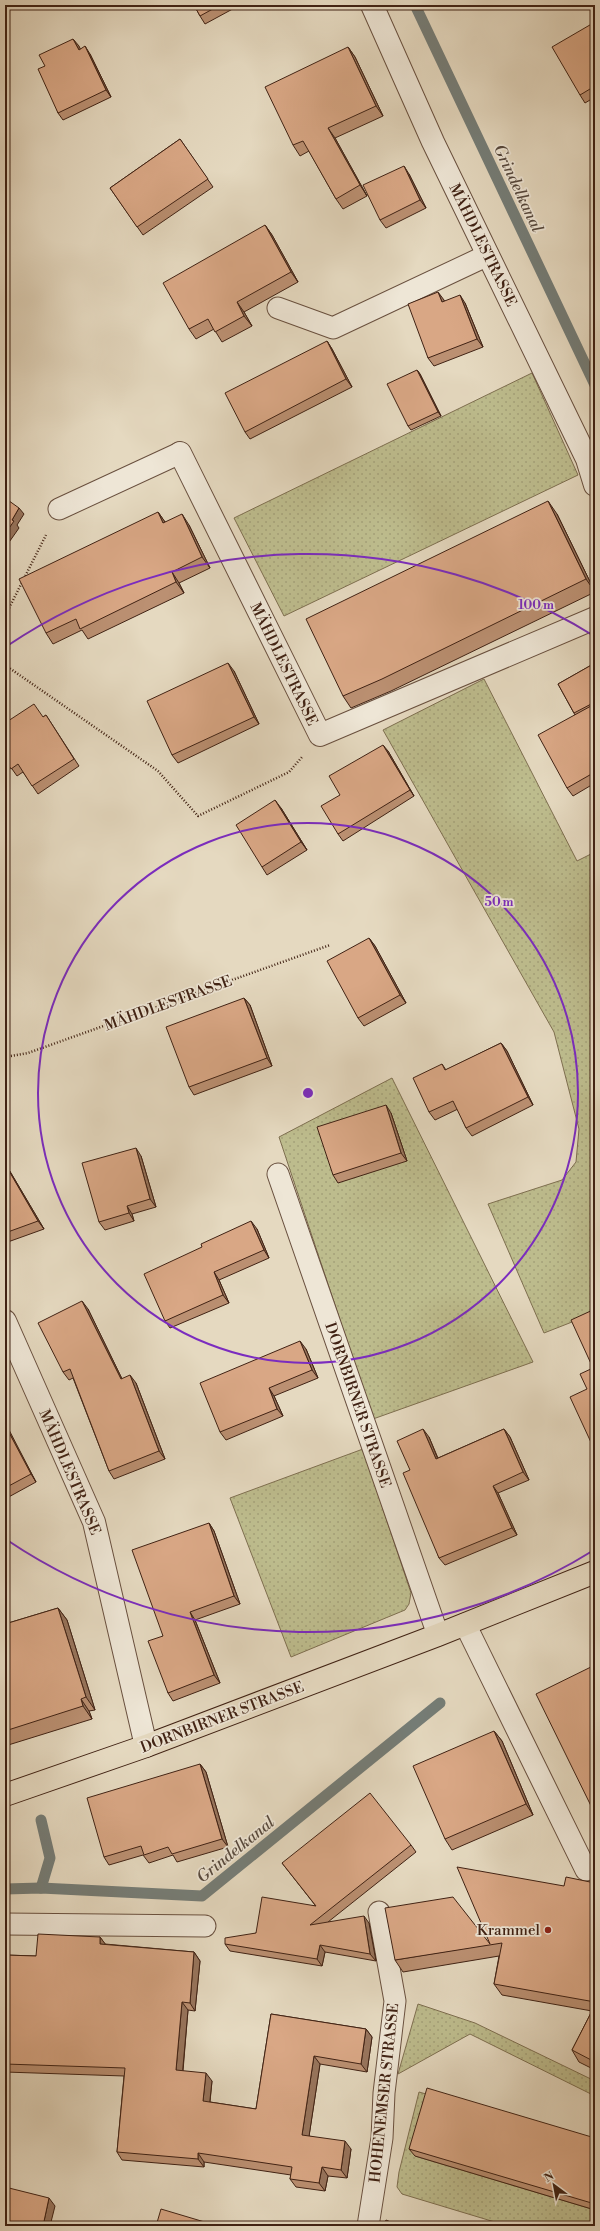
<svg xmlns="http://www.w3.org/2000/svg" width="600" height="2231" viewBox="0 0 600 2231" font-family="'Libre Bodoni',serif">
<defs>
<pattern id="grass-dots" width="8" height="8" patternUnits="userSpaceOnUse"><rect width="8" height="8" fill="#bdbc8d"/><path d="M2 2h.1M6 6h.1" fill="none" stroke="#a4a179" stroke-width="1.8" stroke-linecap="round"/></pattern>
</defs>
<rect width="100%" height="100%" fill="#e5d9c0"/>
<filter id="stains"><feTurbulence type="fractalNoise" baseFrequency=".005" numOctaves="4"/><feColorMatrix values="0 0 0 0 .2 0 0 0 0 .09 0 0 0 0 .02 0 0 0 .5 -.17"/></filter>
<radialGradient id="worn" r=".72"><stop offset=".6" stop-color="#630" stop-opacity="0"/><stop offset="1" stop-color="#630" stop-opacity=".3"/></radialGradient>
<g fill="url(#grass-dots)" stroke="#7e6f50">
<polygon points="532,373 578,475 284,616 234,518"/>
<polygon points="484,679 577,861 595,852 595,1313 544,1333 488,1204 562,1180 576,1162 579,1129 554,1032 383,730"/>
<polygon points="392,1078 533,1362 373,1419 279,1137"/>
<polygon points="363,1449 411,1593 409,1604 405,1610 291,1657 230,1498"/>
<polygon points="418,2004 475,2023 595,2081 595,2096 470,2034 398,2074"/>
<polygon points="419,2092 433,2096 415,2156 595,2210 595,2226 508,2226 402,2194 397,2187 399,2172"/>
</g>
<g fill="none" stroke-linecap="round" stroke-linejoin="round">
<g stroke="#757d77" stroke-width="11">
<polyline points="415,5 595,385"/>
<polyline points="41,1820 50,1858 41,1888"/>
<polyline points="5,1889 41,1888 202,1896 440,1703"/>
</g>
<defs>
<g id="lane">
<polyline points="278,308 333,328 488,255"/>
<polyline points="59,509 180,453"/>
<polyline points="278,1174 438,1635"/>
<polyline points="465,1624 586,1870"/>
<polyline points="5,1924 205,1926"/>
<polyline points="368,2226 382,2138 384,2093 395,2001 379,1912"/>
</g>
<g id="street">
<polyline points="372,5 433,142 587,459 595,485"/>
<polyline points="180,453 320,735 595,618"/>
<polyline points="5,1321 94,1522 146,1746"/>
</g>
<polyline id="primary" points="5,1795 146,1746 438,1635 595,1572"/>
</defs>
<use href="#lane" stroke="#69503f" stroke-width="23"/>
<use href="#street" stroke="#69503f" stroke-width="24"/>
<use href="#primary" stroke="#402214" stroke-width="24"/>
<g stroke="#402214" stroke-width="2.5" stroke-dasharray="1 2" stroke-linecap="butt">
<polyline points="5,616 46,535"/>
<polyline points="5,665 158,771 198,816 289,772 302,757"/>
<polyline points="5,1057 28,1053 330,945"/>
</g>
<use href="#lane" stroke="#eee6d6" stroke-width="21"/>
<use href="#street" stroke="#eee6d6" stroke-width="22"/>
<use href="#primary" stroke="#e5d9c0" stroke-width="22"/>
</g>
<g fill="#bb9072" stroke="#402214">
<polygon points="194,5 240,5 205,24 200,16"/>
<polygon points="595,22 595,97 585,103 580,95"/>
<polygon points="73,39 80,49 90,54 111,97 63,120 58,113 45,66"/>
<polygon points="348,47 355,57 383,116 335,138 367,196 343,209 336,199 309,151 300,156 293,145"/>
<polygon points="180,139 213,187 143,235 110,188"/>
<polygon points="409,174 426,208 386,228 380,220"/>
<polygon points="265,225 272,235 298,282 244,312 252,326 222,342 214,329 196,339 189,329"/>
<polygon points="444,301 465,303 483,347 434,366 428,358"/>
<polygon points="327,341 332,349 352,387 250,439 245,432"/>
<polygon points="417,370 420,374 441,416 411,430 408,426"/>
<polygon points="158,512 165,522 189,525 210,568 179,583 184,593 88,639 82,630 53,644 46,633"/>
<polygon points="557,514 595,592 391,691 351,708 343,696"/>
<polygon points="595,663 595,708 593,709 595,713 595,783 573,796 567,788 575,715 558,684"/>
<polygon points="234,671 259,724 178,763 172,755"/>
<polygon points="46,715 79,766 38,794 23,772 17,776 5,759 43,717"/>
<polygon points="388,751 414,796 343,841 338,834 340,795"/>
<polygon points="281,808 307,850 267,875 262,867"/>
<polygon points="369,938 375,946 406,1003 364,1026 358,1018"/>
<polygon points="244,998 250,1005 272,1066 194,1095 189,1087"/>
<polygon points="501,1043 507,1051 533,1105 472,1136 466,1128 458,1109 435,1120 429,1112 442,1064 446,1070"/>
<polygon points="391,1113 407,1161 338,1183 333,1175"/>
<polygon points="5,1139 9,1147 5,1150"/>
<polygon points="141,1156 156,1207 132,1214 134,1221 105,1230 99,1222"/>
<polygon points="5,1163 44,1229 5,1243"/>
<polygon points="257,1229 269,1258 219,1280 229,1303 170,1328 165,1321"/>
<polygon points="88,1309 122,1379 136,1383 165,1459 114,1479 109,1471 73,1378 69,1380 63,1372"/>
<polygon points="306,1349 318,1378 274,1396 283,1416 226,1440 220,1432"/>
<polygon points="5,1424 36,1482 5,1499"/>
<polygon points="504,1429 510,1437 529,1480 498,1493 517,1535 445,1565 439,1558 410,1470 429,1437 438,1458"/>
<polygon points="209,1523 214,1531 240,1604 195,1620 220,1683 173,1701 168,1693 163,1636"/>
<polygon points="58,1608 67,1620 95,1710 89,1711 92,1719 5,1746 5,1624"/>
<polygon points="494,1731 502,1741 533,1815 452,1850 445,1839"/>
<polygon points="200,1764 206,1772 228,1847 177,1862 173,1855 149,1863 143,1855 109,1865 104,1857"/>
<polygon points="411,1845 416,1852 328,1922 369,1923 376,1961 325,1952 322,1966 230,1951 225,1944 256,1933 315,1905 282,1863"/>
<polygon points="595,1883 595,2070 579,2062 572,2050 592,2011 502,1995 494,1984 499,1956 403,1972 395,1960 490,1944 564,1886"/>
<polygon points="100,1937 105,1944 194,1952 200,1961 195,2011 188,2010 183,2071 212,2081 210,2102 256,2109 271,2014 366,2029 372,2037 367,2072 320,2064 309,2136 351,2149 347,2178 328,2176 325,2191 296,2187 290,2179 291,2175 204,2162 204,2167 122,2160 117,2152 124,2076 5,2072 5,1955 36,1956"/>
<polygon points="595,2138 595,2210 415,2156 409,2149"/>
</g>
<g fill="#98755d" stroke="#402214">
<polygon points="73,39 79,46 84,57 79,50"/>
<polygon points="85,46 90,54 111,97 106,90"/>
<polygon points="348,47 355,57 383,116 376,106"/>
<polygon points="328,128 335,138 367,196 360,185"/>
<polygon points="404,166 409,174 426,208 420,200"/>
<polygon points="265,225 272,235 298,282 291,272"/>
<polygon points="438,292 444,300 448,310 442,302"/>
<polygon points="460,295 465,303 483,347 477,339"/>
<polygon points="237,302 244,312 252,326 244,316"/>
<polygon points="327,341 332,349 352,387 346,379"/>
<polygon points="417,370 420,374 441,416 438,412"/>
<polygon points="548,501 557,514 595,592 586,579"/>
<polygon points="19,508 24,514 17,525 19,528 5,548 5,534 12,520"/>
<polygon points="158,512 165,522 163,523"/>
<polygon points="182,514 189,525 210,568 202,557"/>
<polygon points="172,572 179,583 184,593 176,582"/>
<polygon points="228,663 234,671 259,724 254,717"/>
<polygon points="383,745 388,751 414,796 410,790"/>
<polygon points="275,800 281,808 307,850 301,842"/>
<polygon points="369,938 375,946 406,1003 400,995"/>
<polygon points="244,998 250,1005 272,1066 267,1058"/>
<polygon points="501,1043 507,1051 533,1105 528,1097"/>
<polygon points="386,1105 391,1113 407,1161 401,1153"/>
<polygon points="5,1139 9,1147 5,1141"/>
<polygon points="136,1148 141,1156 156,1207 150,1199"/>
<polygon points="5,1163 44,1229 38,1221 5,1164"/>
<polygon points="127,1206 132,1214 134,1221 129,1213"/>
<polygon points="251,1221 257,1229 269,1258 264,1250"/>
<polygon points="214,1272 219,1280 229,1303 223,1295"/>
<polygon points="82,1301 88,1309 126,1387 121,1379"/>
<polygon points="300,1341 306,1349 318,1378 312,1370"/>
<polygon points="130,1375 136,1383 165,1459 159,1451"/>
<polygon points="269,1388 274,1396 283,1416 277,1409"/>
<polygon points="5,1424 7,1426 36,1482 31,1474 5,1425"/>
<polygon points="423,1429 429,1437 441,1467 436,1459"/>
<polygon points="504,1429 510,1437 529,1480 523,1472"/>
<polygon points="493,1486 498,1493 517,1535 512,1528"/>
<polygon points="209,1523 214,1531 240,1604 234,1596"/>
<polygon points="58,1608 67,1620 95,1710 86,1697"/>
<polygon points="190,1612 195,1620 220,1683 214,1675"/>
<polygon points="81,1699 89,1711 92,1719 83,1706"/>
<polygon points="494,1731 502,1741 533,1815 526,1804"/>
<polygon points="200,1764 206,1772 228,1847 222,1839"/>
<polygon points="364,1916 369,1923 376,1961 370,1954"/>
<polygon points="100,1937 106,1945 100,1944"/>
<polygon points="320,1945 325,1952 322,1966 317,1959"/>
<polygon points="194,1952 200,1961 195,2011 190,2003"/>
<polygon points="182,2002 188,2010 182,2078 176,2070"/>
<polygon points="366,2029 372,2037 367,2072 361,2064"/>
<polygon points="314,2056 320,2064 308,2143 302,2135"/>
<polygon points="206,2073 212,2081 209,2109 203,2101"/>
<polygon points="345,2141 351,2149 347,2178 341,2170"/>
<polygon points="198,2153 204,2162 204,2167 198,2159"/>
<polygon points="322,2167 328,2176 325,2191 319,2183"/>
<polygon points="49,2198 55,2206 50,2226 43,2226"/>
</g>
<g fill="#d9a785" stroke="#402214">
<polygon points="194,5 220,5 200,16"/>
<polygon points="595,22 595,86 580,95 552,47"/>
<polygon points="73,39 79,50 85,46 106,90 58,113 38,69 45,66 39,55"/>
<polygon points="348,47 376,106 328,128 360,185 336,199 303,141 293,145 265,87"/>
<polygon points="180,139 208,179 137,227 110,188"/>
<polygon points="404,166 420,200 380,220 363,185"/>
<polygon points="265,225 291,272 237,302 244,316 215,332 208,319 189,329 163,283"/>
<polygon points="438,292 442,302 460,295 477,339 428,358 408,304"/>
<polygon points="327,341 346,379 245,432 225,393"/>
<polygon points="417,370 438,412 408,426 387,384"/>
<polygon points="5,498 19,508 12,520 14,521 5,534"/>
<polygon points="548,501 586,579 382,679 343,696 306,619"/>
<polygon points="158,512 163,523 182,514 202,557 172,572 176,582 80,629 76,619 46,633 19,579"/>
<polygon points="228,663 254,717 172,755 147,701"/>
<polygon points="595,663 595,702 574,713 558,684"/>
<polygon points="34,704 43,717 46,715 74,759 32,786 18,764 11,769 5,759 5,723"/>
<polygon points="591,706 595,713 595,772 567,788 538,735"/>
<polygon points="383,745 410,790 338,834 321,806 340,795 329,776"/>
<polygon points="275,800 301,842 262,867 236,825"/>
<polygon points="369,938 400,995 358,1018 327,961"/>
<polygon points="244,998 267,1058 189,1087 166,1027"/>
<polygon points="501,1043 528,1097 466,1128 453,1101 429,1112 413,1078 442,1064 445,1070"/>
<polygon points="386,1105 401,1153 333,1175 317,1127"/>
<polygon points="136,1148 150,1199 127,1206 129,1213 99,1222 82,1163"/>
<polygon points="5,1164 38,1221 5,1233"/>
<polygon points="251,1221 264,1250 214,1272 223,1295 165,1321 144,1274 202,1247 201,1244"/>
<polygon points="82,1301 121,1379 130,1375 159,1451 109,1471 70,1369 63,1372 38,1323"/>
<polygon points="595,1309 595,1451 570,1397 587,1389 580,1374 593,1368 571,1320"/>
<polygon points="300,1341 312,1370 269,1388 277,1409 220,1432 200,1383"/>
<polygon points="5,1425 31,1474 5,1488"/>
<polygon points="423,1429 436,1459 504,1429 523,1472 493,1486 512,1528 439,1558 403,1473 410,1470 397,1441"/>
<polygon points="209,1523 234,1596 190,1612 214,1675 168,1693 148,1641 163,1636 132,1550"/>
<polygon points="58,1608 86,1697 81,1699 83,1706 5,1731 5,1624"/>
<polygon points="595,1665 595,1814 536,1694"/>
<polygon points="494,1731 526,1804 445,1839 413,1766"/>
<polygon points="200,1764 222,1839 172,1854 168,1847 144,1855 141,1846 104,1857 87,1798"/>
<polygon points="370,1793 411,1845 310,1925 364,1916 370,1954 320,1945 317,1959 225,1944 225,1938 256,1933 262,1897 316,1906 282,1863"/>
<polygon points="457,1867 564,1886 566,1877 595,1883 595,2002 494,1984 502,1943 395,1960 385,1908 453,1897 490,1944"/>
<polygon points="38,1934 100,1937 100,1944 194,1952 190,2003 182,2002 176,2070 206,2073 203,2101 256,2109 271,2014 366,2029 361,2064 314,2056 302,2135 345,2141 341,2170 322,2167 319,2183 290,2179 292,2167 198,2153 198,2159 117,2152 125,2068 5,2064 5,1955 36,1956"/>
<polygon points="595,2005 595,2062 572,2050"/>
<polygon points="427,2088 595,2138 595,2204 409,2149"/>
<polygon points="5,2187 49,2198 43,2226 5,2226"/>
<polygon points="161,2209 218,2226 156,2226"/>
<polygon points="386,2220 400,2226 383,2226"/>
</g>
<g fill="none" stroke="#7b2cbf" stroke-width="2">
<circle cx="308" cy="1093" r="270"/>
<path d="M594 1550A539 539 0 0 1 7 1540M7 646A539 539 0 0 1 594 636"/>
</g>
<circle fill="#8f2418" stroke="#eee6d6" stroke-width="1.5" cx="548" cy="1930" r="4"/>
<g text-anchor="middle" stroke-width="3.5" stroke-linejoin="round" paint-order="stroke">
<g font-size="15" fill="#402214" stroke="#eee6d6">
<text transform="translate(483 245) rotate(64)" y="5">MÄHDLESTRASSE</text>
<text transform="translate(284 664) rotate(64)" y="5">MÄHDLESTRASSE</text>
<text transform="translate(168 1003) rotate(-20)" y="5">MÄHDLESTRASSE</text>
<text transform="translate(358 1405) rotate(71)" y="5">DORNBIRNER STRASSE</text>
<text transform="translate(70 1472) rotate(67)" y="5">MÄHDLESTRASSE</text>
<text transform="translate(222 1717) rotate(-21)" y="5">DORNBIRNER STRASSE</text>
<text transform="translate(384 2093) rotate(-84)" y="5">HOHENEMSER STRASSE</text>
</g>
<g font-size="15" fill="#402214" stroke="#eee6d6" text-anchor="end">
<text x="540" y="1935">Krammel</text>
</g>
<g font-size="16" font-style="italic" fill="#56483d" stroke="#eee6d6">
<text transform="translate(519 188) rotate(65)" y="6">Grindelkanal</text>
<text transform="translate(235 1849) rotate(-39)" y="6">Grindelkanal</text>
</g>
</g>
<circle cx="308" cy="1093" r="6" fill="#7b2cbf" stroke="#eee6d6" stroke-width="2"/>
<g font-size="12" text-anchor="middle" font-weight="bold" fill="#7b2cbf" stroke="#eee6d6" stroke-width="3.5" stroke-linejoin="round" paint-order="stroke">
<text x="536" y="609">100 m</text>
<text x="499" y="906">50 m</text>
</g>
<rect width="600" height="2231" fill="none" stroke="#e5d9c0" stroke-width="20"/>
<rect x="6" y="6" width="588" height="2219" fill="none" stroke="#402214" stroke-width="2"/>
<rect x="10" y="10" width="580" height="2211" fill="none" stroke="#402214"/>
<g transform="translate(554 2185) rotate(328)" stroke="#eee6d6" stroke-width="3" paint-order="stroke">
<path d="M0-3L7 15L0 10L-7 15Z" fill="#402214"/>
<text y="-6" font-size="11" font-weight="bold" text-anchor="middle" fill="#402214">N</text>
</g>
<rect width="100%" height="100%" filter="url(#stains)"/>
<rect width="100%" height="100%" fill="url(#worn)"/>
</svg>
